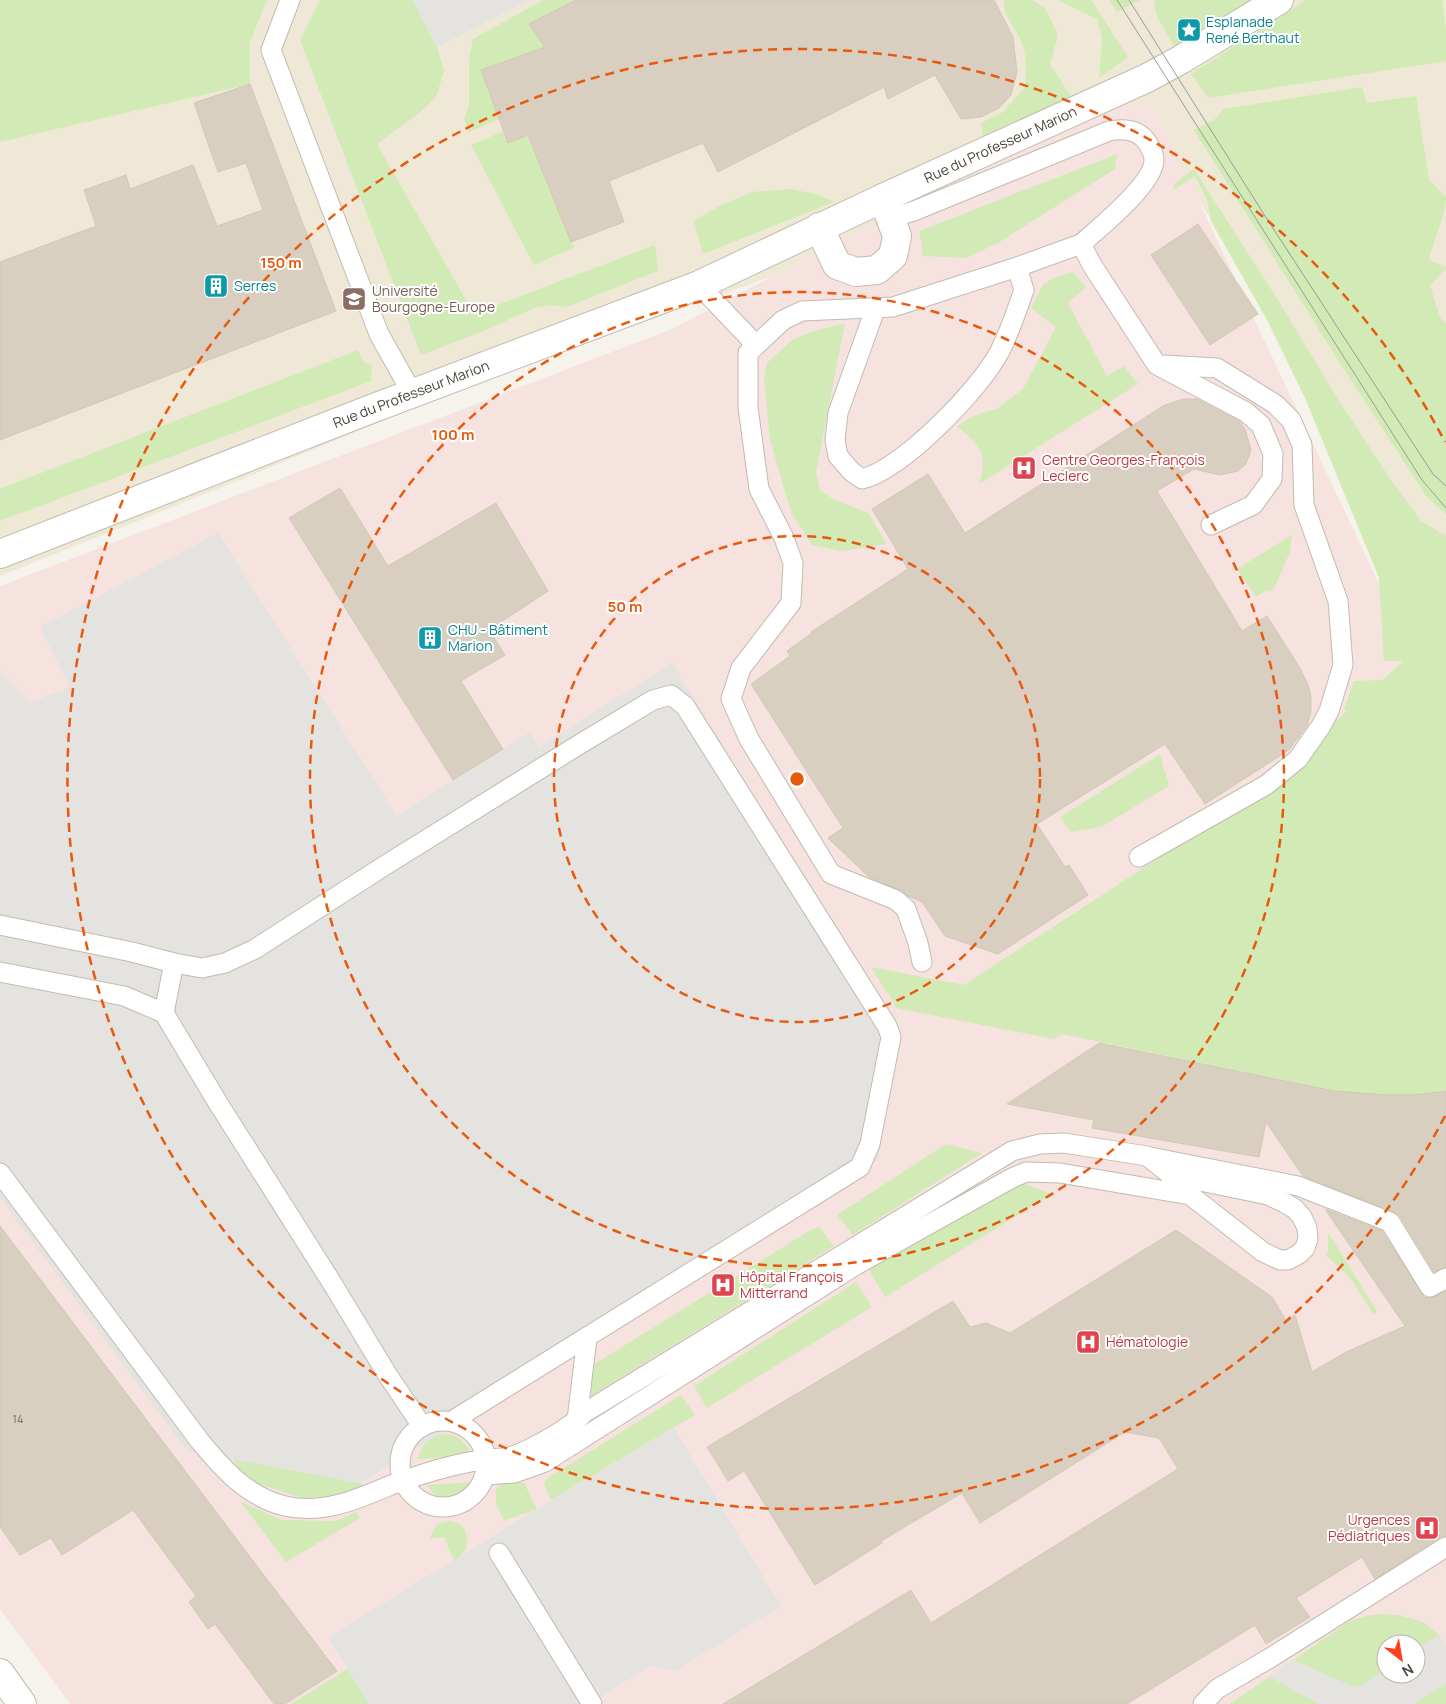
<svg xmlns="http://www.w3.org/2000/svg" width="1446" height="1704" viewBox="0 0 1446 1704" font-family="Manrope,sans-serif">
<rect width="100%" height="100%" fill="#f6f3ec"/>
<polygon fill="#efe8d6" points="0,0 1446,0 1446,554 1435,551 1136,108 948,213 466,386 225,486 0,576"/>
<path fill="#f6e3e0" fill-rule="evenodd" d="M1102,104L1154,106L1411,652L1446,638V1704H70L0,1609V586L672,329ZM1386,1644H1416V1674H1386Z"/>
<g fill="#d2eab5" fill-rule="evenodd">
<polygon points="0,0 267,0 250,42 250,84 0,142"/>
<polygon points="320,0 413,0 437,47 444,71 436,97 417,115 377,144 474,314 655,245 658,271 567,307 551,305 534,308 484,331 421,355 300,40"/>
<polygon points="543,0 576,0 529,24 545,47 481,70 499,119 469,132 464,119 469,106 469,60 473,39"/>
<path d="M1004,0H1032L1045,8L1058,34L1050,64L1074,101L983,144L981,123L1003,112L1025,87C1026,72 1027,57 1022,43C1016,28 1003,17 1004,0Z"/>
<polygon points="1058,0 1091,0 1128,57 1099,78 1102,39 1097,19"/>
<polygon points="1109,0 1140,0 1117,12"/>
<polygon points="1154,0 1255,0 1176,50 1156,14"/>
<polygon points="1306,0 1442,0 1446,32 1446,61 1208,98 1191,74"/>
<path d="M1362,87L1367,103L1416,96L1429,180L1446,197C1446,214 1433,241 1429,260L1446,267V269L1430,285L1439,314L1446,324V514L1426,496L1338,360L1194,130L1215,119L1224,109Z"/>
<polygon points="504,131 508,143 528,135 571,242 575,247 534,265 471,145"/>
<polygon points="1117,154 1115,169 998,243 966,258 923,256 919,231"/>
<polygon points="1194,169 1281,305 1339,401 1393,483 1421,521 1446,536 1446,1090 1414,1095 1387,1095 1334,1091 1062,1034 1054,1039 896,1008 889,994 887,993 871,967 964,985 1251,798 1347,711 1344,709 1354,681 1383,680 1403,661 1384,661 1379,578 1305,398 1267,320 1211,221 1207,200 1195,176 1174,190 1175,183"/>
<polygon points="790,189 816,194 834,202 703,254 694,221 719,206 752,192"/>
<path d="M1073,272L1086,287L1068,303L1107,376L1124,366L1138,384L979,484C989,452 980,447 957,426L973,416L998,408L1023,389L1056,327L1031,308L1043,284L1058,276Z"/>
<polygon points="845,323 816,472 820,490 835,500 868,513 887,544 841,551 812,545 791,512 770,440 764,379 767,363 792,340 811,332"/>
<polygon points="358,350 363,361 372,366 371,381 0,521 0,489"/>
<polygon points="1292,535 1290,552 1273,591 1267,590 1256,597 1237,569"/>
<polygon points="1160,754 1169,786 1101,827 1071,832 1060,817"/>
<polygon points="946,1144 982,1153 853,1235 837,1215"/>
<polygon points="1015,1181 1052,1194 885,1297 869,1270 992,1192"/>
<polygon points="819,1226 834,1246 589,1397 593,1365 809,1231"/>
<polygon points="1328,1232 1377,1311 1374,1315 1350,1278 1326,1255 1328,1252"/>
<polygon points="856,1282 872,1307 707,1408 694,1386"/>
<polygon points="681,1395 695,1415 551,1500 544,1484 546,1479"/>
<path d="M435,1434C458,1434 462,1437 473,1457L417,1459L427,1438Z"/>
<polygon points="233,1459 361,1483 362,1487 335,1496 302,1498 259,1484 240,1471"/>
<path d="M478,1482C468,1493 454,1507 438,1497C434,1495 430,1489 427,1485Z"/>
<polygon points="504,1482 524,1483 537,1509 504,1521 496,1504 496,1489"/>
<polygon points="240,1501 282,1520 336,1521 357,1512 360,1518 286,1562"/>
<path d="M450,1521L462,1525C471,1540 469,1551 454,1560L444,1537L429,1539L437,1524Z"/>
<path d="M1376,1614L1399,1615L1423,1622L1439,1635L1446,1647V1704H1230L1351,1620ZM1386,1644H1416V1674H1386Z"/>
<polygon points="348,1669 369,1704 291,1704"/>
</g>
<g fill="#e5e3e0">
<polygon points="413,0 530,0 437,47"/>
<polygon points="218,533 397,816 530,732 539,747 672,663 889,1012 894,1013 893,1019 899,1029 878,1160 361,1483 187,1451 0,1198 0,671 31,702 70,687 40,627"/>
<polygon points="674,1428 781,1606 675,1671 650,1666 589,1704 369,1704 328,1637 537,1509"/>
<polygon points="1439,1635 1446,1647 1446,1684 1414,1704 1319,1704 1269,1677 1294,1660 1356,1688 1386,1669 1386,1674 1416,1674 1416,1650"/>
</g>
<g fill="#d8cfc1" stroke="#d3c7b4">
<polygon points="576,0 994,0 1013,37 1017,72 1011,95 999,108 981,117 961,119 935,75 888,99 884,87 718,172 703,143 609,181 624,222 571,242 528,135 508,143 481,70 545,47 529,24"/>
<polygon points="250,84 336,311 0,440 0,262 96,226 84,190 126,175 130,189 193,165 217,226 263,210 246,163 218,172 194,103"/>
<polygon points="1198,224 1258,314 1210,345 1151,255"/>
<polygon points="1183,399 1197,399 1239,421 1245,429 1251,450 1246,464 1238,471 1220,475 1194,469 1157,491 1242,631 1267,616 1300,668 1308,685 1311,697 1311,711 1307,726 1289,750 1205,804 1165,744 1037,824 1065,867 1069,865 1088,895 998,954 945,936 922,902 908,896 900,890 869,877 828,838 843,828 751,684 790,656 787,651 812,633 811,632 908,569 872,509 928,474 965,533 1163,406"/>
<polygon points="340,488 388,566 496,503 548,591 489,630 505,655 461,681 503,749 453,780 289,518"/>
<polygon points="1099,1043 1334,1091 1386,1095 1414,1095 1446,1091 1446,1267 1434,1272 1400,1216 1395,1212 1303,1176 1266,1122 1259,1157 1092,1128 1094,1120 1007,1104"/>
<polygon points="1325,1209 1382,1231 1424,1297 1430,1298 1446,1291 1446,1536 1440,1537 1375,1579 1362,1557 1296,1598 1310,1617 1266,1644 1255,1625 1127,1704 723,1704 911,1590 931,1623 1178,1469 1159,1438 1125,1432 980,1523 962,1493 881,1541 882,1543 815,1585 744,1471 728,1481 707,1447 953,1301 970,1327 986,1323 1010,1333 1176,1230 1272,1297 1286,1321 1295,1315 1312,1372 1346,1352 1405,1326"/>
<polygon points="0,1226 266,1578 337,1671 285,1704 274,1704 215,1624 208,1629 189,1602 196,1596 133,1510 62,1555 51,1538 20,1555 0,1527"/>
</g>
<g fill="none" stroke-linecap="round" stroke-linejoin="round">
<defs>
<g id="service">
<polyline points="290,0 271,50 379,334 412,393"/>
<path d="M891,218L914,211L1109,131C1124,128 1138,129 1147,142C1151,148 1154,153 1154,160C1154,184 1099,228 1081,244L1092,265L1157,365L1246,412L1261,425L1273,454L1272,479L1253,505L1211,525"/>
<polyline points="699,285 756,345"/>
<path d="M876,307L838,413L835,440L838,456L852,472L862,479C903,469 981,388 1000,351C1010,331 1017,310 1024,290L1017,267"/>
<polyline points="1139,857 1266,785 1298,759 1321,726 1329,711 1343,665 1338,601 1304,505 1302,445 1291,420 1275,404 1217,368 1164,365"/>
<polyline points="0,925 132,952 174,963 164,1013 124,996 0,972"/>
<polyline points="922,962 918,943 906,909 896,900 831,874 749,739 731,699 741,668 791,603 793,563 784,538 759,489 748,407 748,353 783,320 802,311 893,307 1017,267 1081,244"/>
<polyline points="174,963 202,968 225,963 255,949 384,866 580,744 653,700 671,695 685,706 887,1026 891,1037 870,1144 860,1167 452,1421"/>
<polyline points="164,1013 218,1103 332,1283 387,1374 422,1426"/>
<polyline points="1150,1157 1298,1186 1390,1222 1430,1287 1446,1278"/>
<path d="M0,1173L199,1440C222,1468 247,1497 285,1506C322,1515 358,1499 391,1485C396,1483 401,1483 406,1481C411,1479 415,1476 420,1475C438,1469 467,1462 487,1459C495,1458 505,1459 513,1456C534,1448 569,1429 584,1413L1012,1151L1040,1144L1064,1143L1147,1156L1171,1175L1268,1195L1285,1203L1295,1209L1302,1217L1307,1228L1308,1239L1305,1248L1299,1254L1288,1260H1280L1263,1252L1190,1195L1060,1173L1026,1172L1012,1178L856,1265L545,1462L514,1473L485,1475"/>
<polyline points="577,1420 587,1338"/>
<circle cx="443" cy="1464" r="43"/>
<polyline points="499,1553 592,1704"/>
<polyline points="1203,1704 1217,1689 1270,1658 1446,1547"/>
</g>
<g id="pedestrian">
<path id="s1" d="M883,198L1147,78L1182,59L1279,0"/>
</g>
<g id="minor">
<path id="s2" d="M0,554L366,411L699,285L883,198L897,236L893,256L877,270L856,272L837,265L819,227"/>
</g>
<polyline id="tertiary" points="0,1673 22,1704"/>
</defs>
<use href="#service" stroke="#c2bbae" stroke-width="21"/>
<use href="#pedestrian" stroke="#c2bbae" stroke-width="30"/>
<use href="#minor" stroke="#c2bbae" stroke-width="30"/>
<use href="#tertiary" stroke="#c2bbae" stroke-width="30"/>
<use href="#service" stroke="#fff" stroke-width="19"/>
<use href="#pedestrian" stroke="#fff" stroke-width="28"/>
<use href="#minor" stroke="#fff" stroke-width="28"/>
<use href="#tertiary" stroke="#fff" stroke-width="28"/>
<g stroke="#9a9a9a" stroke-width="1">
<polyline points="1117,0 1422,480 1446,508"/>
<polyline points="1129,0 1265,216 1433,474 1446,486"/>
</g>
</g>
<g fill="none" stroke="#e8590c" stroke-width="2.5" stroke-dasharray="9 6">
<circle cx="797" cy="779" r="243"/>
<circle cx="797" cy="779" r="487"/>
<path d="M1445 1116A730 730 0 1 1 1445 442"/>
</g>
<defs>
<symbol id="sight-square" viewBox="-11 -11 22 22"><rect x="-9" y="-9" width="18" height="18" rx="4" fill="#0f9aa8" stroke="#fff"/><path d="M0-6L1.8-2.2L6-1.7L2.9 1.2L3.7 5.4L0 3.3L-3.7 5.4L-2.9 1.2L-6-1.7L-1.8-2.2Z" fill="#fff"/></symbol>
<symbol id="building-square" viewBox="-11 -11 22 22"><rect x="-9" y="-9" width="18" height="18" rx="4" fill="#0f9aa8" stroke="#fff"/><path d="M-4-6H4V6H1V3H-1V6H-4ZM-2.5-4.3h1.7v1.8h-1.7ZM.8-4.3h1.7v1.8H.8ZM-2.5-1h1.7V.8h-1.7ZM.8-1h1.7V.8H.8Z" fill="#fff"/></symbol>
<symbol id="university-square" viewBox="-11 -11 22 22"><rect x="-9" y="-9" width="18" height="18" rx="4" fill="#8d6e63" stroke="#fff"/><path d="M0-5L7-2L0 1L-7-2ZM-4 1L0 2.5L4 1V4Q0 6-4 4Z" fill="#fff"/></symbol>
<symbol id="hospital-square" viewBox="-11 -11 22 22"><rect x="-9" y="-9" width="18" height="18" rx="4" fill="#e0444e" stroke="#fff"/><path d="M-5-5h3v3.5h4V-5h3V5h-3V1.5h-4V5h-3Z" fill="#fff"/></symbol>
</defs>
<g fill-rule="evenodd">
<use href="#sight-square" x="1175" y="16" width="28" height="28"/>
<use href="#building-square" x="202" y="272" width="28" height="28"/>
<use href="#university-square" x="340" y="285" width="28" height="28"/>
<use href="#hospital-square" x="1010" y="454" width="28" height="28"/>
<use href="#building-square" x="416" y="624" width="28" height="28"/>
<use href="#hospital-square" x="709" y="1271" width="28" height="28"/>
<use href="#hospital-square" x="1074" y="1328" width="28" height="28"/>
<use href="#hospital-square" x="1413" y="1514" width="28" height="28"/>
</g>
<g text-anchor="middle" stroke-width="4" stroke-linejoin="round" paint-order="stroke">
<g font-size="11" fill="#6e675b">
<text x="18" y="1423">14</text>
</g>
<g font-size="14" fill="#0d838f" stroke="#fff" text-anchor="start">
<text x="1206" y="27">Esplanade<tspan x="1206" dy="16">René Berthaut</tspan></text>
<text x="234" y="291">Serres</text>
<text x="448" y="635">CHU - Bâtiment<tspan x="448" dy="16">Marion</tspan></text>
</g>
<g font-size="14" fill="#4b4439" stroke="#fff">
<text dy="5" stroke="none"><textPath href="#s1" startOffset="129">Rue du Professeur Marion</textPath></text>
<text dy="5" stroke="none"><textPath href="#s2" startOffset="441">Rue du Professeur Marion</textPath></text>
</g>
<g font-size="14" fill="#785e54" stroke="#fff" text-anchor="start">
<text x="372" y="296">Université<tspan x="372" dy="16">Bourgogne-Europe</tspan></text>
</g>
<g font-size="14" fill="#be3a42" stroke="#fff" text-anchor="start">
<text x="1042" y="465">Centre Georges-François<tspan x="1042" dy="16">Leclerc</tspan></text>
<text x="740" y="1282">Hôpital François<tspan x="740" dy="16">Mitterrand</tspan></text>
<text x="1106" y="1347">Hématologie</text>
<text x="1410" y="1525" text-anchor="end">Urgences<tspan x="1410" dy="16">Pédiatriques</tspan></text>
</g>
</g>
<circle cx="797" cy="779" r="8" fill="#e8590c" stroke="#fff" stroke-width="2.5"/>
<g font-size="15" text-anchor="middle" font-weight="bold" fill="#e8590c" stroke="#fff" stroke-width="4" stroke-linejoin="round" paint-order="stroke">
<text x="281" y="268">150 m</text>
<text x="453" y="440">100 m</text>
<text x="625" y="612">50 m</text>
</g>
<g transform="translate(1401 1659) rotate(149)"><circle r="24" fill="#ffffff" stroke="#b7b4b0"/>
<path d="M0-4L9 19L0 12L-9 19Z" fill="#fc3f1d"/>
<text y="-8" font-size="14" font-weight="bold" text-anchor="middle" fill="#4b4439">N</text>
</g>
</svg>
